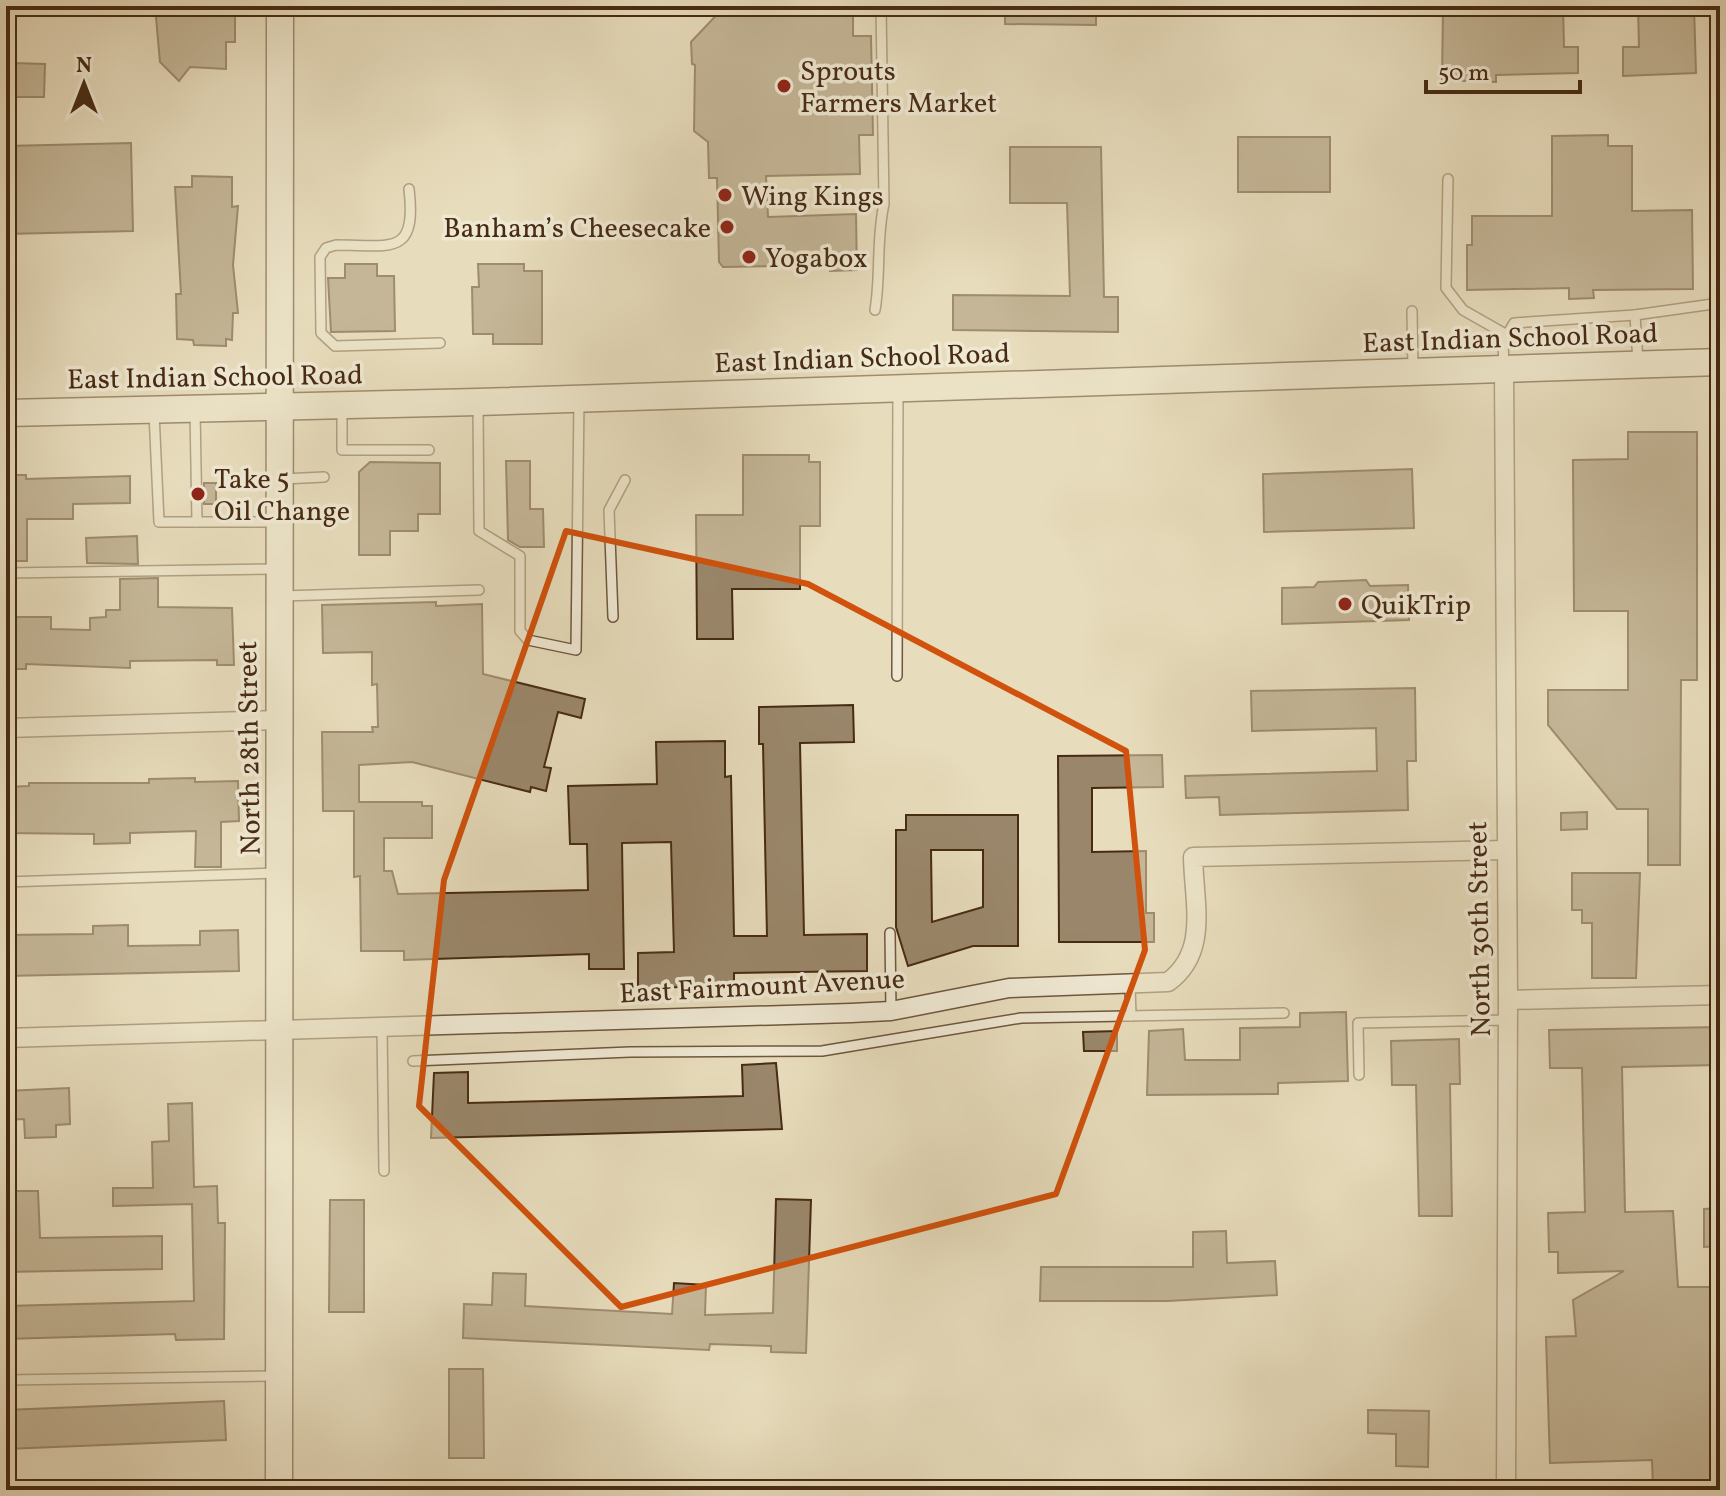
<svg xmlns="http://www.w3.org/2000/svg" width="1726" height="1496" viewBox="0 0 1726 1496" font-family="Vollkorn,serif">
<rect width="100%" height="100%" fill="#e7dcbc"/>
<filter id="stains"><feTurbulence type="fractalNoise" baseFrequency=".0025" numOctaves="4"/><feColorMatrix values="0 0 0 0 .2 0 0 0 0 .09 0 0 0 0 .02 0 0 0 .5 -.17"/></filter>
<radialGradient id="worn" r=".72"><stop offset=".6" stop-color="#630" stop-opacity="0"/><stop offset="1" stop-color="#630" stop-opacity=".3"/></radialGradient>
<g fill="#9a876b" stroke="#472b13" stroke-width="2" fill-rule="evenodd">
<polygon points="155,6 235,6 235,42 226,42 226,69 190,67 179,81 160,62"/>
<polygon points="725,6 853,6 853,36 871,36 873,135 859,135 860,174 766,176 768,217 856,214 857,270 830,271 829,265 723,267 719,262 717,178 709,178 708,142 694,131 695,65 692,64 691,42"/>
<polygon points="1005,6 1096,6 1096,25 1005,24"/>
<polygon points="1443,6 1563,6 1564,47 1578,47 1578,73 1496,75 1496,82 1442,80"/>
<polygon points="1638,6 1694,6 1696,73 1623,76 1623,47 1639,47"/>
<polygon points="13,63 45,64 44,97 12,97"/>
<polygon points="1608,135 1608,146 1632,146 1632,211 1692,210 1693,289 1593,290 1594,298 1569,299 1569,288 1467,290 1467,245 1472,245 1472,216 1552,216 1552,136"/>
<rect x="1238" y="137" width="92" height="55"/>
<polygon points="131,143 133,231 6,234 6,146"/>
<polygon points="1010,147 1101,147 1104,297 1118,297 1118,332 953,330 953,295 1070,296 1067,203 1010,203"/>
<polygon points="192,176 232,177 232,207 238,206 233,265 238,313 233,313 232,340 226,339 226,346 194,345 193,340 177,339 176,294 181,294 175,187 192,187"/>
<polygon points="345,264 377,264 377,276 394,276 395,331 331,332 328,278 345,278"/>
<polygon points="478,264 524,264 524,271 542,271 542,344 493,344 493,334 473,334 472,287 479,287"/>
<polygon points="1628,432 1697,432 1697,680 1681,680 1680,865 1648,865 1648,809 1617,809 1548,725 1548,690 1628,690 1628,611 1574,611 1573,460 1628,459"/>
<polygon points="743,455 809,455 809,462 820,462 820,526 800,526 800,589 732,589 733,639 697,639 696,515 743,515"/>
<polygon points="506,461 530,461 530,509 543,509 544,547 520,547 508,540"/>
<polygon points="370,462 440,463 440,514 418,514 418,531 390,531 390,555 359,555 359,472"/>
<polygon points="1412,469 1414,528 1264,532 1263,474"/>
<polygon points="6,475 26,475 26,479 130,476 130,503 73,504 73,519 27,519 27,561 6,561"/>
<rect x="204" y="483" width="12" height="21"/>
<polygon points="137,536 138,564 87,563 86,538"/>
<polygon points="158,578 158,607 232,608 234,665 217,665 217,660 130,661 130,668 26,664 26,669 6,669 6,617 51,617 51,629 90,630 90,618 106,617 106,610 120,610 120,579"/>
<polygon points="1318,582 1366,580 1370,586 1408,585 1409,620 1282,624 1282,588 1314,587"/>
<polygon points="436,602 436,606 482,604 483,674 585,699 581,718 558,712 544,767 551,768 546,791 531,787 530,792 412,762 359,765 359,802 422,802 422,806 432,806 432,838 384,838 384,871 392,871 398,894 588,890 587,844 570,844 568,786 657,784 656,742 725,741 725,777 731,776 734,936 767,936 763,744 759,744 759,707 853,705 854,742 800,743 804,935 867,934 867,971 734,973 734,986 638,988 638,953 674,952 671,842 622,843 624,969 589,969 589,954 404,960 404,951 361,951 360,876 354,877 354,811 323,811 322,732 373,732 372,727 378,727 377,684 372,685 372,652 323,653 322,605"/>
<polygon points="1415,688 1416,761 1407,761 1408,810 1220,815 1219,797 1186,798 1185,776 1377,771 1376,728 1252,731 1251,691"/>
<polygon points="1162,755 1163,787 1092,788 1092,852 1146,851 1146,913 1154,913 1154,942 1059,942 1058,756"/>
<polygon points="195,778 195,782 238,781 239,821 221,822 221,867 195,867 196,831 130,833 130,843 94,844 94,834 6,833 6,787 29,786 29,783 149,783 149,779"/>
<polygon points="1587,812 1587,829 1561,830 1561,813"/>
<path d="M906,815H1018V946H973L908,966L896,927V830H906ZM931,850H983V907L932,922Z"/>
<polygon points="1572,873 1640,873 1636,978 1592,978 1592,923 1582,923 1582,910 1572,910"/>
<polygon points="128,925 128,946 200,945 200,931 238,930 239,971 6,976 6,935 93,934 93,926"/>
<polygon points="1346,1012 1348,1081 1278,1083 1278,1094 1147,1095 1149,1031 1183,1029 1185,1060 1240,1060 1240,1028 1300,1027 1300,1013"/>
<polygon points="1720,1027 1720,1065 1622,1067 1625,1212 1673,1211 1678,1287 1720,1287 1720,1303 1716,1303 1720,1490 1653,1490 1652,1460 1550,1463 1546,1337 1576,1336 1573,1300 1624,1271 1558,1273 1558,1252 1549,1252 1548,1213 1585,1212 1582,1068 1550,1068 1549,1030"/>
<polygon points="1117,1031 1117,1051 1084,1051 1083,1032"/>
<polygon points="1459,1039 1460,1084 1450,1084 1452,1216 1419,1216 1416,1085 1392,1085 1391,1041"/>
<polygon points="776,1063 782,1129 431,1138 434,1073 468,1072 468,1103 626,1099 743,1096 742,1065"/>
<polygon points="69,1088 70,1124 56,1125 56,1137 25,1138 24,1119 6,1120 6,1091"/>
<polygon points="192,1103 194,1187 217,1186 218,1223 225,1223 224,1339 176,1340 175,1334 6,1339 6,1306 194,1301 192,1204 113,1206 113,1188 153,1188 152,1142 169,1141 168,1104"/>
<polygon points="6,1191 38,1191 40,1238 162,1236 162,1269 6,1272"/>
<polygon points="776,1199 811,1200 806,1353 771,1352 771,1346 710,1344 709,1350 463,1338 464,1304 492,1305 493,1273 526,1274 525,1306 672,1314 674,1283 706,1285 705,1315 773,1313"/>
<polygon points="330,1200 364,1200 364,1312 329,1312"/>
<polygon points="1720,1208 1720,1246 1704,1247 1704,1209"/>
<polygon points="1226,1231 1227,1263 1275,1261 1277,1295 1168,1301 1040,1301 1041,1267 1193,1267 1193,1232"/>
<polygon points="449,1369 483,1369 484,1458 449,1458"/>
<polygon points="224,1401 226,1440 6,1449 6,1410"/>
<polygon points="1368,1410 1429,1411 1428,1467 1396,1466 1396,1434 1368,1433"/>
</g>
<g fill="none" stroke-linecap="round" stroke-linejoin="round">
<defs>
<g id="lane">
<polyline points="1448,179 1446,288 1463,310 1507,335"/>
<path d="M409,189C417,257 391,245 336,245L326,248L320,257L321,333L335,346L440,343"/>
<path d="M875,310C881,275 876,240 884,204L881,6"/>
<polyline points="1412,311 1413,371"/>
<polyline points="1638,362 1635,315 1720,303"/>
<polyline points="1504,367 1503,342 1514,323 1635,315"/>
<polyline points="478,406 479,531 520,556 520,631 528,640 576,650 579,401"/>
<polyline points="342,408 342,450 429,450"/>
<polyline points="195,411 197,522 276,522"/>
<polyline points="154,413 159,522 197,522"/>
<polyline points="283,479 324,477"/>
<polyline points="6,573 278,569"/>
<polyline points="282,596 479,590"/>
<polyline points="613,617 609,510 625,480"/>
<polyline points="897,676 898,391"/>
<polyline points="6,882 278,873"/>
<polyline points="890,933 891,1011"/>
<polyline points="1130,986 1131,1016"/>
<polyline points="382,1028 384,1171"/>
<polyline points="413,1061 630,1052 822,1051 1021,1018 1284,1013"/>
<polyline points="1359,1075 1358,1023 1508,1020"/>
<polyline points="6,1380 276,1376"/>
</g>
<g id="street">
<polyline points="1504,368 1508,1000 1506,1490"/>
<polyline points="6,728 278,720"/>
<polyline points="1508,1000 1720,995"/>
<path d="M6,1038L851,1013L891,1011L1009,988L1168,982C1209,952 1194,904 1193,857L1505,850"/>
</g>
<g id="secondary">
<polyline points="6,413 478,402 1720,362"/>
<polyline points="279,1490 280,6"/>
</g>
</defs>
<use href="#lane" stroke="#6f573d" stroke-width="12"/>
<use href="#street" stroke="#6f573d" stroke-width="21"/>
<use href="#secondary" stroke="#472b13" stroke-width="29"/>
<use href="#lane" stroke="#efe8d3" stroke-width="9"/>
<use href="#street" stroke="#efe8d3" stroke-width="18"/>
<use href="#secondary" stroke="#efe8d3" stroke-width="26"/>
</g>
<path d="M0 0H1726V1496H0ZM566,531L808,584L1126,751L1145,950L1056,1194L621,1307L419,1106L444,880Z" fill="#e7dcbc" fill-opacity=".55" fill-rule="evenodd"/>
<path fill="none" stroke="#d0520d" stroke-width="6" stroke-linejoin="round" d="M566,531L808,584L1126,751L1145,950L1056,1194L621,1307L419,1106L444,880Z"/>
<g fill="#8f2418" stroke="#efe8d3" stroke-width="3">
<circle cx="784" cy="86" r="8"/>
<circle cx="725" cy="195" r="8"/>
<circle cx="727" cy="227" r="8"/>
<circle cx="749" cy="257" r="8"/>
<circle cx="198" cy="494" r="8"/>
<circle cx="1345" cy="604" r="8"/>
</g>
<g text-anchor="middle" stroke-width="7" stroke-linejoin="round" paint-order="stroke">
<g font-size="28" fill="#472b13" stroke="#efe8d3" text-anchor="start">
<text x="800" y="80">Sprouts<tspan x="800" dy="32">Farmers Market</tspan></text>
<text x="741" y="205">Wing Kings</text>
<text x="711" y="237" text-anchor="end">Banham’s Cheesecake</text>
<text x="765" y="267">Yogabox</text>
<text x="214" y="488">Take 5<tspan x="214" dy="32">Oil Change</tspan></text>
<text x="1361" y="614">QuikTrip</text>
</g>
<g font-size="28" fill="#472b13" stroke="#efe8d3">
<text transform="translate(1510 337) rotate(-2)" y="10">East Indian School Road</text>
<text transform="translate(862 357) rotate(-2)" y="10">East Indian School Road</text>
<text transform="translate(215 376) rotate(-1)" y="10">East Indian School Road</text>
<text transform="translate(248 748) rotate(-91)" y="10">North 28th Street</text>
<text transform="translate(1478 929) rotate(-91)" y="10">North 30th Street</text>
<text transform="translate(762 985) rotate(-3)" y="10">East Fairmount Avenue</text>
</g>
</g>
<rect width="1726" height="1496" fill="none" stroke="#e7dcbc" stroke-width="32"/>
<rect x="8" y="8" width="1710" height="1480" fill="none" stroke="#472b13" stroke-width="4"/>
<rect x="16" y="16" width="1694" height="1464" fill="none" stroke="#472b13" stroke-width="2"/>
<g transform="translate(84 84)" stroke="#efe8d3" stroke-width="6" paint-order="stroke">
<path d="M0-6L14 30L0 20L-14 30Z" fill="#472b13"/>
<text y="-12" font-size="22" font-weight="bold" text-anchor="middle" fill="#472b13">N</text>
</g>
<path d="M1426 80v12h154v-12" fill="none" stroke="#472b13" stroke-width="4"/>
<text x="1438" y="80" font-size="24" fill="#472b13" stroke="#efe8d3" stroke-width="6" paint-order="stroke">50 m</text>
<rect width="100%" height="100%" filter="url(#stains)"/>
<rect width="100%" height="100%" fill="url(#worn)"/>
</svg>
